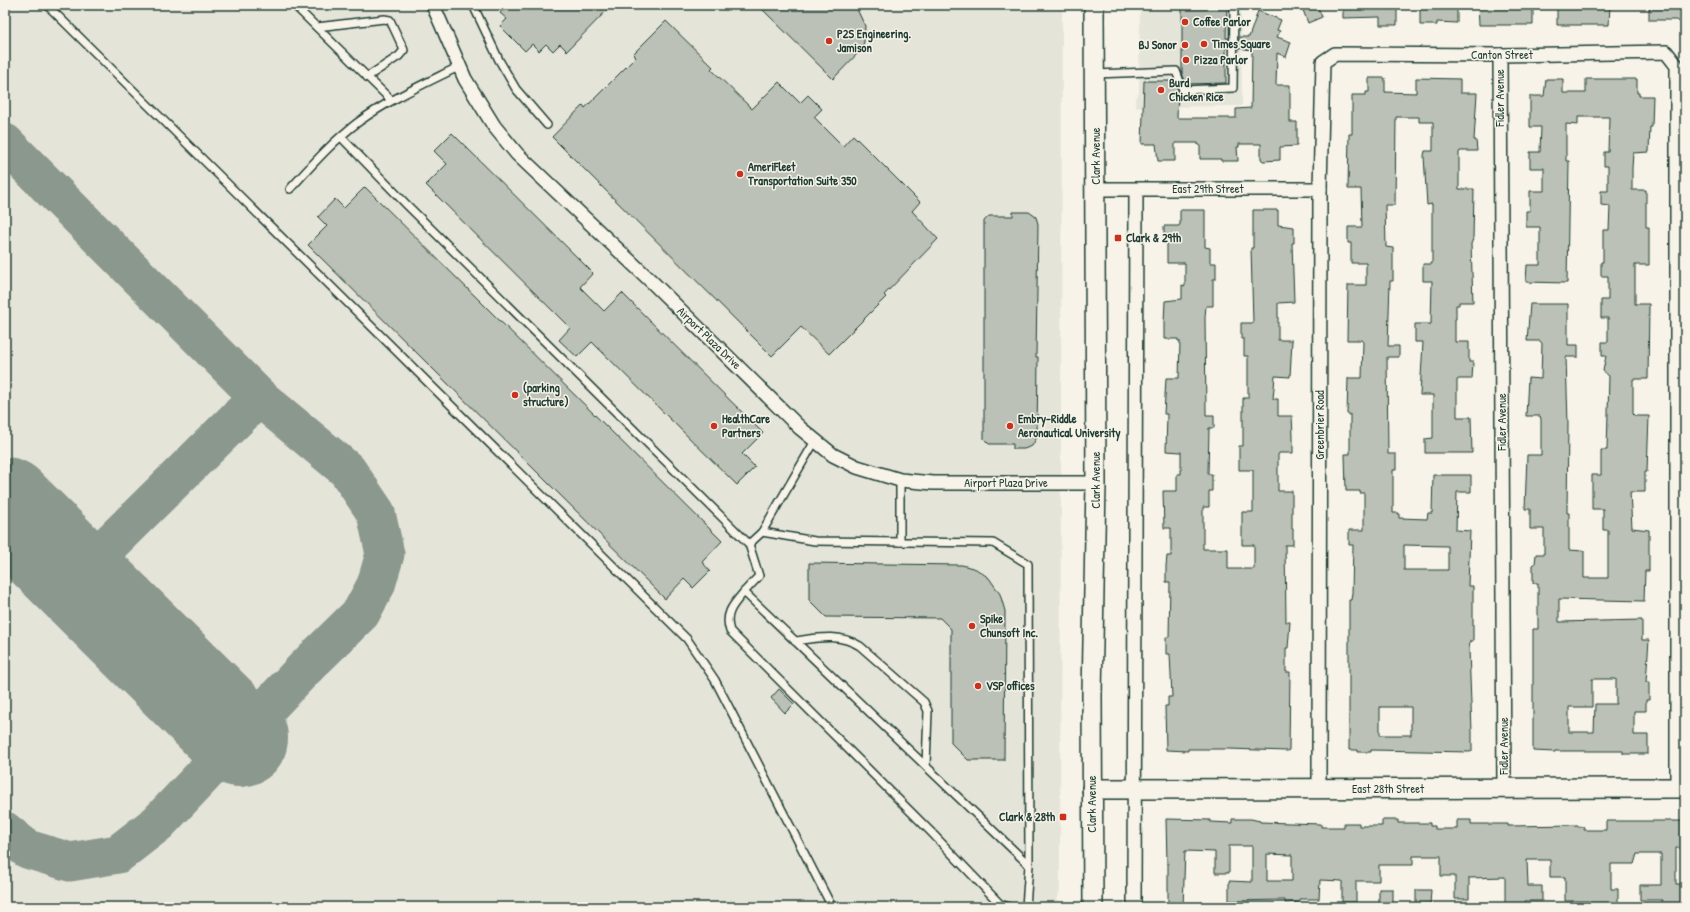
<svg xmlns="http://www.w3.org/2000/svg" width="1690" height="912" viewBox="0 0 1690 912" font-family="'Patrick Hand',sans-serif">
<rect width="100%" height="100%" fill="#f7f3e8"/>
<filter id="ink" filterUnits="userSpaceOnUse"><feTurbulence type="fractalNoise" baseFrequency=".025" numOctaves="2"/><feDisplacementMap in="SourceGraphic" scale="8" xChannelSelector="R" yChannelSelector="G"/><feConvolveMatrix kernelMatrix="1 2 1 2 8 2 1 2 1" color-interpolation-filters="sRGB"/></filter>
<g filter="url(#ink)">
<g fill="#e5e4d9">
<polygon points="5,5 1062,5 1060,890 1055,907 5,907"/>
<polygon points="1140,5 1241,5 1242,106 1136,107 1135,98 1139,93"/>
</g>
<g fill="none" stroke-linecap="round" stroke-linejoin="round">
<g stroke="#8b988e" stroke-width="39">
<polyline points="5,143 259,397 347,470 376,513 385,554 376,585 361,613 304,669 158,823 118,854 70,862 27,849 5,831"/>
<polyline points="76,577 259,397"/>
</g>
<polyline stroke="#8b988e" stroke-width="98" points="5,506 239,738"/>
</g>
<g fill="#bbc1b6" stroke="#1f3d34" fill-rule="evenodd">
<polygon points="507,5 612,5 567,51 560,44 553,51 546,44 539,51 532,44 525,51 500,26 507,19 500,13"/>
<polygon points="758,5 855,5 865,26 864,42 861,50 833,79"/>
<polygon points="1182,5 1227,5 1226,38 1229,38 1229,46 1226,45 1226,83 1186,84 1182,73"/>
<polygon points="1301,5 1317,5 1322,17 1308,23"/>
<polygon points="1343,5 1397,5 1397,25 1380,25 1380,17 1343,18"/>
<polygon points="1420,5 1457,5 1457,23 1437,22 1437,25 1420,25"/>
<polygon points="1478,5 1533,5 1533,25 1479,25"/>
<polygon points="1557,5 1610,5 1609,25 1557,25"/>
<polygon points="1649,5 1685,5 1685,24 1676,20 1649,20"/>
<polygon points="1258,11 1281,20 1277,30 1280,31 1277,37 1291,42 1286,57 1277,53 1276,85 1290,85 1290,122 1297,122 1297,146 1280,147 1280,160 1263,161 1261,159 1261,144 1239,144 1239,147 1237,147 1238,161 1221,161 1221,159 1200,159 1200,145 1198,145 1198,143 1175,143 1175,161 1158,161 1156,144 1142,144 1144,81 1174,81 1178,90 1177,118 1236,118 1236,109 1251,108 1252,50 1238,48 1239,37 1249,37"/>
<polygon points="666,21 713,67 711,69 752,109 779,82 800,103 808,95 822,109 814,117 843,146 853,135 920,202 912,211 938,239 884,295 886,297 829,354 801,327 772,356 552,137 583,105 585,108 636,57 633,54"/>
<path d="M1369,78H1385V92L1416,93V78L1460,79V93H1477L1474,140H1476L1477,151H1460L1459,153V189H1474L1473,239L1471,244L1473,302H1459V305H1456V319H1455V342H1469V362H1473L1472,379H1459L1457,380V417H1471L1472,453H1425V439L1433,438V395H1420L1423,342H1415V324H1431L1432,281H1423V264H1432V204L1427,205L1424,156L1425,151H1433V122H1419V117H1396L1395,205H1385L1386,247L1393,248V281H1390L1388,346H1399V357H1387L1388,454H1396V470H1393V513H1399V518L1427,519L1428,513H1432L1433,475H1471V492H1457L1456,530L1470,531L1468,586H1473V641H1470L1469,649L1472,732V751L1470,752L1371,750V752H1358V750H1349V600H1351L1352,593L1353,545H1349V530H1364V493H1360V491H1346L1345,454H1350V414H1347L1348,378H1362L1363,342L1361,340H1347L1348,285H1366V263H1351V243H1348V227H1362L1361,189H1348L1349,134H1352V95H1366V92H1369ZM1404,545L1448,546V570H1404ZM1380,707H1411V735H1380Z"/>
<path d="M1546,79H1563V93H1586V79H1637V93H1639V96H1653L1652,127H1650L1649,152L1633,153L1632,168V190H1646V227H1649V265H1635V304H1649L1648,379H1633V414L1635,416H1649L1647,472H1645V492H1630L1632,528L1649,530V571H1645L1644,601L1559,599V622L1642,620V640H1649L1646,682H1649V700H1646V711H1634V735H1648V754H1623V751H1555V752L1533,751V629H1538V583H1533V564H1535L1536,554H1544V529H1530V509H1525L1527,455H1541V419L1540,416H1526L1528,378L1541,379L1542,343L1540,341H1527L1530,304H1568V345H1578V357H1566L1568,424L1567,513H1569V550L1584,551V578H1608V530H1603V509H1592V475H1601V450H1607L1609,376L1603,371L1606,356H1602V342H1608V318H1601V300H1608V276H1601V262H1603V230H1609L1610,206L1601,205V191H1608V166H1604V152H1608L1609,117H1578V125L1566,124V161H1569L1567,283L1526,282L1527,265H1540V227H1526V211H1530V191H1544V168H1530V152H1540L1541,127H1530V96H1544ZM1592,679H1616V704H1595L1594,732H1569V707H1592Z"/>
<polygon points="452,133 593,273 580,287 604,311 622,293 763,433 742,454 755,467 737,485 592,342 577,357 559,340 570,328 426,185 447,164 434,151"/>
<polygon points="365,187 722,541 702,562 710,571 693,588 684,579 665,599 308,245 327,226 318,217 335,199 344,208"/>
<polygon points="1180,210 1205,210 1205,247 1210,248 1210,263 1216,263 1216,279 1213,279 1213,306 1206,306 1205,317 1206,415 1214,415 1214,428 1209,428 1208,474 1212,474 1212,491 1209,491 1209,507 1203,507 1203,549 1228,549 1228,569 1254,569 1254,545 1242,545 1242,512 1253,512 1253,470 1239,470 1239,446 1243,446 1243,398 1248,398 1248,356 1244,356 1244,339 1241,339 1241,323 1253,323 1251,248 1253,248 1253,210 1278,210 1278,225 1294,227 1294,243 1292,243 1294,302 1278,303 1278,340 1292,340 1290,377 1275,376 1273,399 1278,399 1278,416 1292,416 1293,436 1293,453 1279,453 1278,455 1278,491 1292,491 1292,529 1293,529 1293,545 1285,545 1286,622 1290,622 1288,648 1286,648 1286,672 1290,672 1289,750 1287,751 1229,749 1188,749 1188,751 1166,750 1165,706 1168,706 1168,697 1172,697 1170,654 1166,654 1166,637 1169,637 1170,582 1166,582 1166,566 1167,556 1171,556 1171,528 1164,528 1163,491 1177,491 1177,474 1181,474 1181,452 1166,451 1167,414 1164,414 1166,378 1179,378 1180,341 1178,341 1178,339 1164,339 1164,322 1165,301 1182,299 1182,285 1185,286 1185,263 1167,263 1167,243 1164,243 1164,226 1178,226 1180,225"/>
<polygon points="1013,212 1029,212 1036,217 1038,224 1036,357 1038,357 1037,437 1032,446 1024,449 1013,449 1013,444 989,444 984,439 984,221 989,216 1013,216"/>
<polygon points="809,563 962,565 976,569 989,578 1000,594 1005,611 1004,760 968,760 951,743 951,629 940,618 826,617 809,600"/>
<polygon points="779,689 794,704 785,713 771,698"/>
<path d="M1166,819L1210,820V822L1232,823V819H1251L1260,821V822L1321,824V827H1344V823H1359V826H1382V820H1398V823H1430V826H1435V829H1457V820H1471V824H1508V826L1578,825V827H1584V830H1606V821H1685V848H1676V884H1683L1685,905L1662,907V900H1640V885H1661V854H1637L1634,864H1611V889H1618V903H1601V907H1589V901H1565V877H1550V860H1527L1528,886H1542V901H1525V907H1505V877L1469,878V899H1455V876H1441V856H1413V865H1379V881H1356V902H1342V881L1320,880L1319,899H1300V902L1285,903V900L1229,901V881L1252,882V846H1229V873H1215V852L1185,851L1183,907H1168V863H1167ZM1267,854L1292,855V881H1267Z"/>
<rect x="1379" y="889" width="14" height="15"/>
<polygon points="1416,890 1431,890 1430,905 1416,905"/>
</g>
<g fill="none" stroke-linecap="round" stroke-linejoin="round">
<defs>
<g id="lane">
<polyline points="47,5 687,639 715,680 832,907"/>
<polyline points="294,5 391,100"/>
<polyline points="473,5 499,60 516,89 547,125"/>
<polyline points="317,27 384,19 390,20 404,50 399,56 367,77"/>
<polyline points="1095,74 1176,71 1183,90 1233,88 1234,5"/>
<polyline points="341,137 406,204 749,544 759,576 744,592 1029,865 1026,907"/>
<path d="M290,189C311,166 332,142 357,123C388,100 424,84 458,67"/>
<polyline points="900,480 900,542"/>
<polyline points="762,532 815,541 993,543 1028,564 1029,865"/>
<polyline points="749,544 762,532 815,441"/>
<path d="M744,592C733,605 724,614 730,631L931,832L1000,904L1009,907"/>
<path d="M795,641C818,638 838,633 860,646L924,702L928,711L926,766"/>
</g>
<g id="street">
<polyline points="433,5 465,79 494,126 517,154 651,281 800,428 833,455 857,467 900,480 933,483 1096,483"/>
<polyline points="1500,55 1504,789"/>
<polyline points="1096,189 1320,189"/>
<polyline points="1319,789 1320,189 1323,62 1335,54 1500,55 1666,52 1677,66 1677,788"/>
<polyline points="1134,907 1136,190"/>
</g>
<g id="secondary">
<polyline points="1092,789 1685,788"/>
<polyline points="1093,907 1092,695 1096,483 1094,5"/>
</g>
</defs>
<use href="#lane" stroke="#1f3d34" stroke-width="10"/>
<use href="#street" stroke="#1f3d34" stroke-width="16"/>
<use href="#secondary" stroke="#1f3d34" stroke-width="22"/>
<use href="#lane" stroke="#f7f3e8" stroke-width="7"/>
<use href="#street" stroke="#f7f3e8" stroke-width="13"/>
<use href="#secondary" stroke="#f7f3e8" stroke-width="19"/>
</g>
</g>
<g fill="#c8321e" stroke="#f7f3e8" stroke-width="1.5">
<circle cx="1185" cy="22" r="4"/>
<circle cx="829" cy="41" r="4"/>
<circle cx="1204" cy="44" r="4"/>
<circle cx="1185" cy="45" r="4"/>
<circle cx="1186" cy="60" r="4"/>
<circle cx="1161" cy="90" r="4"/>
<circle cx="740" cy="174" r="4"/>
<rect x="1114" y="234" width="8" height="8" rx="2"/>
<circle cx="515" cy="395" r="4"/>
<circle cx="714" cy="426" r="4"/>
<circle cx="1010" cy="426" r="4"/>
<circle cx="972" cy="626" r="4"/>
<circle cx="978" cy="686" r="4"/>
<rect x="1059" y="813" width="8" height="8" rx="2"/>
</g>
<g text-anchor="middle" stroke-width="3" stroke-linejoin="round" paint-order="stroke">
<g font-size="12" font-weight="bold" fill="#1f3d34" stroke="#f7f3e8" text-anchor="start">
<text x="1193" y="26">Coffee Parlor</text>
<text x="837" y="38">P2S Engineering.<tspan x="837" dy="14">Jamison</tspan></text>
<text x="1212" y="48">Times Square</text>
<text x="1177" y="49" text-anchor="end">BJ Sonor</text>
<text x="1194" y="64">Pizza Parlor</text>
<text x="1169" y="87">Burd<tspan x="1169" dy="14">Chicken Rice</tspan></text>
<text x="748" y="171">AmeriFleet<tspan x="748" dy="14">Transportation Suite 350</tspan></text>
<text x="1126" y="242">Clark &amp; 29th</text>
<text x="523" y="392">(parking<tspan x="523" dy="14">structure)</tspan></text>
<text x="722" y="423">HealthCare<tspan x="722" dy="14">Partners</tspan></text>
<text x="1018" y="423">Embry-Riddle<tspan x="1018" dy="14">Aeronautical University</tspan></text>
<text x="980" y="623">Spike<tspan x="980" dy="14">Chunsoft Inc.</tspan></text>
<text x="986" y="690">VSP offices</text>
<text x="1055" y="821" text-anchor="end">Clark &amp; 28th</text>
</g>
<g font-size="12" fill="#1f3d34" stroke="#f7f3e8">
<text x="1502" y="59">Canton Street</text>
<text transform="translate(1500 98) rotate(-90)" y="4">Fidler Avenue</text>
<text transform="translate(1096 156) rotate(-90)" y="4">Clark Avenue</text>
<text x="1208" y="193">East 29th Street</text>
<text transform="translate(709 338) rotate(44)" y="4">Airport Plaza Drive</text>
<text transform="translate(1502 422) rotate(-90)" y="4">Fidler Avenue</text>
<text transform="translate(1320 425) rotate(-90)" y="4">Greenbrier Road</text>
<text transform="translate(1096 480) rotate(-90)" y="4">Clark Avenue</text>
<text x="1006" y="487">Airport Plaza Drive</text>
<text transform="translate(1504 746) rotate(-90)" y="4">Fidler Avenue</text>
<text x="1388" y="793">East 28th Street</text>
<text transform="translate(1092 804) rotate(-90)" y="4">Clark Avenue</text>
</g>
</g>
<rect width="1690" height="912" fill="none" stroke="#f7f3e8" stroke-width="20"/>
<rect x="10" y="10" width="1670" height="892" fill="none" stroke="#1f3d34" stroke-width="1.5" filter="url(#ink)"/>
</svg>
